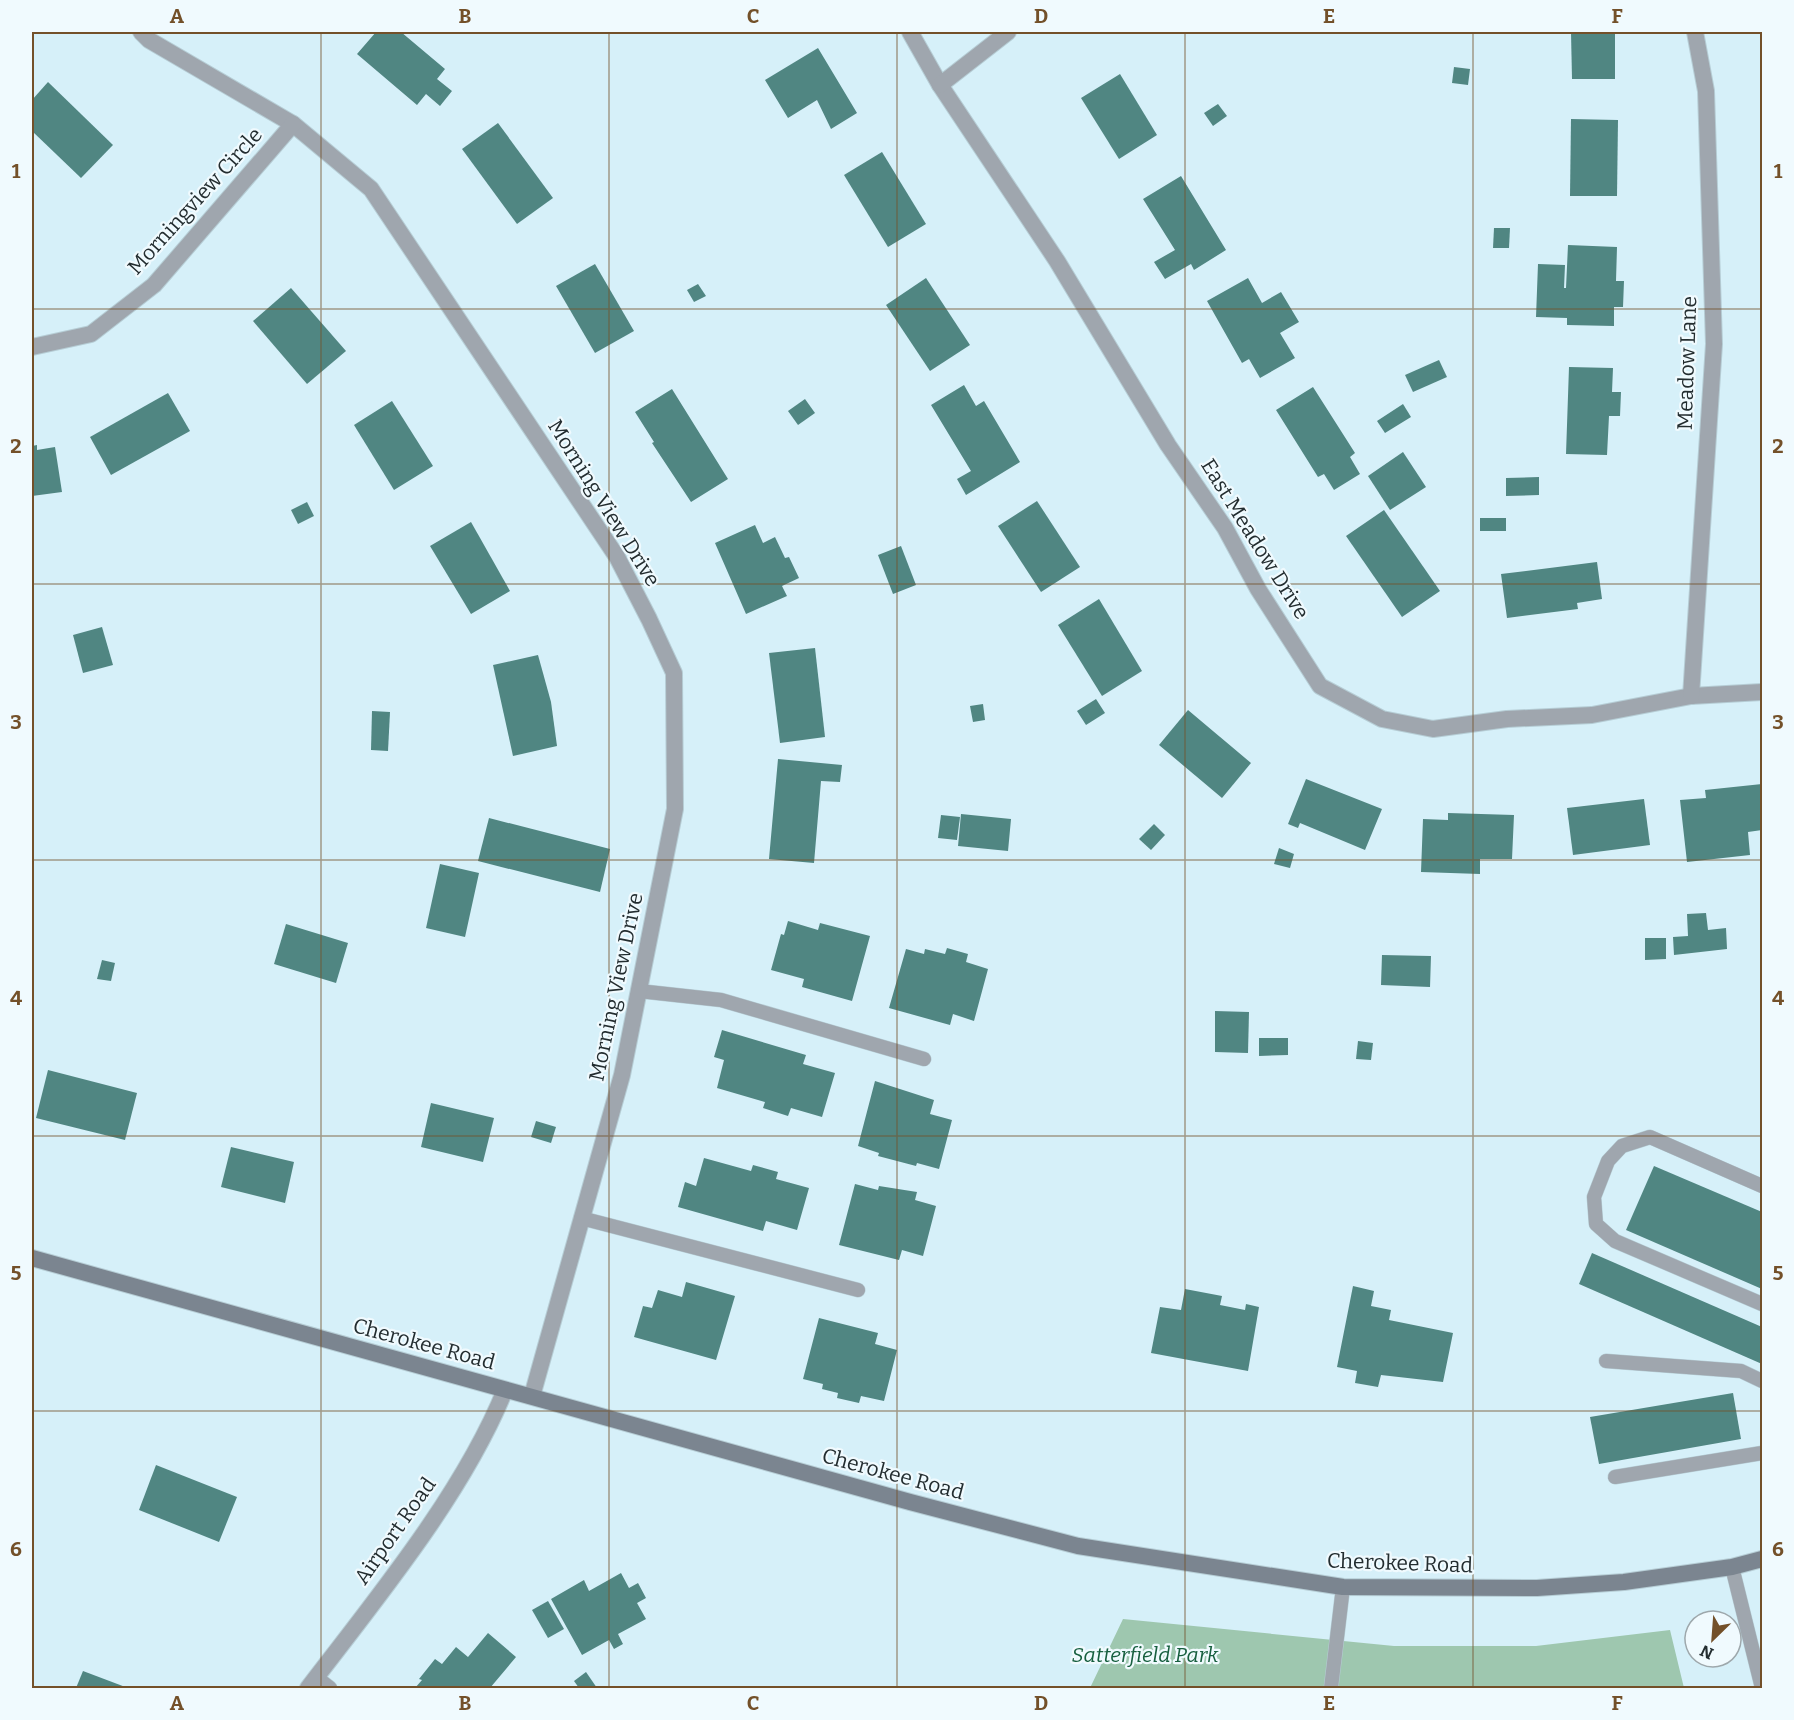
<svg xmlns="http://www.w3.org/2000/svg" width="1794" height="1720" viewBox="0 0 1794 1720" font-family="Bitter,serif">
<rect width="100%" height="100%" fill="#d6f0f9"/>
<polygon fill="#9ec7af" points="1123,1619 1394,1646 1536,1646 1670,1630 1684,1688 1090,1688"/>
<g fill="#508682">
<polygon points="376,32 401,32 445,69 437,79 452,91 440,106 426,94 417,105 357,54"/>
<polygon points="1571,32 1615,32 1615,79 1572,79"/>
<polygon points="818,48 857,113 831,129 817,100 788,118 765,80"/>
<polygon points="1454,67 1470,69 1468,85 1452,83"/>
<polygon points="1120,74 1157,135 1119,159 1081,98"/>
<polygon points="48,82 113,145 81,178 32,131 32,100"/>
<polygon points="1218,104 1227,116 1213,126 1204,113"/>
<polygon points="1571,119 1618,120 1617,196 1570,196"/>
<polygon points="498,123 553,198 517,224 462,149"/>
<polygon points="882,152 926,224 888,247 844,175"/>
<polygon points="1181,176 1226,250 1194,270 1191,264 1165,279 1154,262 1175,250 1143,199"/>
<polygon points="1494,228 1510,228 1509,248 1493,248"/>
<polygon points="1568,245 1617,247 1616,281 1624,281 1623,307 1614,307 1614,326 1567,325 1567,318 1536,317 1538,264 1565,265 1564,288 1566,288"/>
<polygon points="595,264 634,331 595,353 556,286"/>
<polygon points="926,278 970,345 930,371 886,305"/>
<polygon points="1248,278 1262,303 1281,292 1299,322 1280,333 1295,358 1260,378 1249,359 1242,363 1207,301"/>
<polygon points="698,284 706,296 694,302 687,290"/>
<polygon points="291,288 346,351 307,384 253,321"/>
<polygon points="1439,360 1447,377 1413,392 1405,375"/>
<polygon points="1569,367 1613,368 1612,392 1621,392 1620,416 1609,416 1607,455 1566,454"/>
<polygon points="964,385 976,406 984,401 1020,462 966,495 957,479 971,471 931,405"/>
<polygon points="1313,387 1355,453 1350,457 1360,474 1334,490 1324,474 1318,477 1276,410"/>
<polygon points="672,389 728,479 691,502 652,443 654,442 635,412"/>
<polygon points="168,393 190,431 111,475 90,437"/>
<polygon points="805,399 815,413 798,425 788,411"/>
<polygon points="392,401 433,466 394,490 354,425"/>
<polygon points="1403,404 1411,417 1385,433 1377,421"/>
<polygon points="37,445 37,450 55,447 62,492 32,496 32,446"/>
<polygon points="1403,452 1426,487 1390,510 1368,476"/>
<polygon points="1539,477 1539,495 1506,496 1506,478"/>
<polygon points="1037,501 1080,567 1041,592 998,526"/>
<polygon points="307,502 314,516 298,524 291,510"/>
<polygon points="1384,510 1440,591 1402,617 1346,536"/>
<rect x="1480" y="518" width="26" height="13"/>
<polygon points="471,522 510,591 471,614 430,546"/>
<polygon points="755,525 763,543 775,537 785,558 789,557 799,578 782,586 787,596 746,614 715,543"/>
<polygon points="901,546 916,585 893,594 878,555"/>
<polygon points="1597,562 1602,599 1577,603 1578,609 1507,618 1501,574"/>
<polygon points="1099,599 1142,671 1102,696 1058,625"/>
<polygon points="102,627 113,665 83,673 73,635"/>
<polygon points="815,648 825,737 780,743 769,653"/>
<polygon points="538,655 551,702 557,746 513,756 493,665"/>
<polygon points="1096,699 1105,713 1086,725 1077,711"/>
<polygon points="983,704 985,720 973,722 970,706"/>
<polygon points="1188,710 1251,763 1222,798 1159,745"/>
<polygon points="372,711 390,712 388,751 371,750"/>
<polygon points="778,759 842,765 840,782 821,781 814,863 769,859"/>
<polygon points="1306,779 1382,809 1365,850 1300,823 1298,828 1288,824"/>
<polygon points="1762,784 1762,830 1748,832 1750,855 1687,862 1680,800 1706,798 1705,790"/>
<polygon points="1644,799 1650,845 1573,855 1567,808"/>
<polygon points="1448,813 1514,815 1512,859 1480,859 1480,874 1421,872 1423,819 1448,820"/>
<polygon points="961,814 1011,819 1008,851 958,846"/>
<polygon points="941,815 960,817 957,840 938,838"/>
<polygon points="489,818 610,849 600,892 478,861"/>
<polygon points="1154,824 1165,835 1151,850 1139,839"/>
<polygon points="1279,848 1294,854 1290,868 1274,864"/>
<polygon points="440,864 479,873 465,937 426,928"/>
<polygon points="1706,913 1708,930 1726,928 1727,949 1674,955 1673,937 1688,936 1687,914"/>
<polygon points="788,921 818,930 820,923 870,936 852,1001 802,987 804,979 771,970 781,934 784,935"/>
<polygon points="286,924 348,943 336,983 274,964"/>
<polygon points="1645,938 1666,938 1666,959 1645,960"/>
<polygon points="947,948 968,954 966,962 988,969 974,1021 953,1014 950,1025 889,1008 906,949 924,954 925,949 945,954"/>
<polygon points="1382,955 1431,956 1430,987 1381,985"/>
<polygon points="102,960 115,963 111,981 97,979"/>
<polygon points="1215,1011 1249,1012 1248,1053 1215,1052"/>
<polygon points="722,1030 806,1055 803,1064 835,1073 822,1117 791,1108 788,1116 763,1108 765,1102 717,1088 724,1060 714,1057"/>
<polygon points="1259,1038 1288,1038 1288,1055 1259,1056"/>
<polygon points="1358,1041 1373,1043 1371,1060 1356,1059"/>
<polygon points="48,1070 137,1093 125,1140 36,1118"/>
<polygon points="875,1081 934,1100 930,1114 952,1120 939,1169 917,1163 916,1166 878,1156 879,1153 858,1146"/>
<polygon points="431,1103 494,1118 483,1162 421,1147"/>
<polygon points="536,1121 556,1127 551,1143 531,1137"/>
<polygon points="231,1147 294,1162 285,1203 221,1187"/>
<polygon points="704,1158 751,1171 753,1165 778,1172 776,1179 809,1188 797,1230 766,1221 763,1231 678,1207 685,1182 696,1186"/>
<polygon points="1654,1166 1762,1212 1762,1289 1626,1230"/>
<polygon points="855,1184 878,1190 879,1186 917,1192 915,1200 936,1206 923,1256 902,1250 899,1260 839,1245"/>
<polygon points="1592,1253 1762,1327 1762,1364 1579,1284"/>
<polygon points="686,1282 735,1296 716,1360 634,1337 643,1306 652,1308 658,1290 682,1297"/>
<polygon points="1353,1286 1374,1291 1371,1306 1391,1310 1389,1320 1453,1333 1443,1382 1381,1375 1378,1387 1355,1383 1357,1371 1337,1367"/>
<polygon points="1185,1289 1222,1296 1220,1305 1245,1310 1246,1304 1259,1307 1248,1371 1151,1353 1160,1307 1181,1310"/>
<polygon points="819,1318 878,1333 875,1344 897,1350 884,1401 861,1396 859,1403 837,1398 838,1393 822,1389 823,1384 803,1379"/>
<polygon points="1733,1393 1741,1439 1599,1464 1590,1417"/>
<polygon points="156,1465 237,1497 219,1542 139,1510"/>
<polygon points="621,1573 629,1588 638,1583 646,1598 637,1603 646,1619 618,1634 623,1644 614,1649 609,1640 582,1655 551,1599 584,1580 589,1591"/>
<polygon points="548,1601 564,1629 548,1638 532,1610"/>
<polygon points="488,1633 516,1657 490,1688 415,1688 422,1680 419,1679 435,1659 442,1664 456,1647 468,1657"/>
<polygon points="83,1671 128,1688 76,1688"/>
<polygon points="586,1672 597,1688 579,1688 574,1681"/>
</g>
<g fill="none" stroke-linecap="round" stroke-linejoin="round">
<defs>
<g id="service">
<polyline points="639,991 721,1000 924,1059"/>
<polyline points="1762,1186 1650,1137 1622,1146 1608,1161 1594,1197 1596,1224 1615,1241 1762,1304"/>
<polyline points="581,1218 858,1290"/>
<polyline points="1606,1361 1741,1371 1762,1381"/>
<polyline points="1615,1477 1762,1453"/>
<polyline points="1732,1567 1762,1688"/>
<polyline points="316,1677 330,1688"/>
<polyline points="1331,1688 1343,1587"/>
</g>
<g id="minor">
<polyline points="141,32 149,40 293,124 371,189 617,557 649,619 674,673 675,809 622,1075 532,1396"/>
<polyline points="910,32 940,85 1057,261 1168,445 1225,528 1258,589 1320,686 1382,719 1433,729 1507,719 1592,715 1691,696 1762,692"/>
<polyline points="940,85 1008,32"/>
<polyline points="32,347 91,334 154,285 293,124"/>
<polyline points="1691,696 1714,344 1706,91 1695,32"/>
<path d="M308,1688C376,1599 463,1494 505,1390"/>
</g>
<polyline id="secondary" points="32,1258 910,1502 1078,1546 1343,1587 1537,1588 1624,1582 1732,1567 1762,1559"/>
</defs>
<use href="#service" stroke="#b6cdd5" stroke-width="15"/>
<use href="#minor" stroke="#b6cdd5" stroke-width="18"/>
<use href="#secondary" stroke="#b6cdd5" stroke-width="18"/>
<use href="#service" stroke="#9fa6ae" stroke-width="14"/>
<use href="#minor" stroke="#9fa6ae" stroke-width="16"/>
<use href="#secondary" stroke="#7b8590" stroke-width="16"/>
</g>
<path fill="none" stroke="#735029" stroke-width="1.5" stroke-opacity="0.55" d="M321,32V1688M609,32V1688M897,32V1688M1185,32V1688M1473,32V1688M32,309H1762M32,584H1762M32,860H1762M32,1136H1762M32,1411H1762"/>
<g text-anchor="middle" stroke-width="4.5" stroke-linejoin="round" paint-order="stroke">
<g font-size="21" fill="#232d30" stroke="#f0fafe">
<text transform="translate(195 201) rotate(-48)" y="7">Morningview Circle</text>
<text transform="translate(1687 363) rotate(-88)" y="7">Meadow Lane</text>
<text transform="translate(604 503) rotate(58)" y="7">Morning View Drive</text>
<text transform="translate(1255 539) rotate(58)" y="7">East Meadow Drive</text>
<text transform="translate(616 987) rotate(-78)" y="7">Morning View Drive</text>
<text transform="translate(424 1344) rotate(15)" y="7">Cherokee Road</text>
<text transform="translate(893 1474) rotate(15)" y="7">Cherokee Road</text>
<text transform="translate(395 1531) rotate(-55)" y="7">Airport Road</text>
<text transform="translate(1400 1563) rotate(2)" y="7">Cherokee Road</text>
</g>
<g font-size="21" font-style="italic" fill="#175f3f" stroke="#f0fafe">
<text x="1145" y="1662">Satterfield Park</text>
</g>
</g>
<rect width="1794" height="1720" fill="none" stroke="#f0fafe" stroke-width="66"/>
<g transform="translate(1713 1639) rotate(205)"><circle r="28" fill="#f0fafe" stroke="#9ea8ac" stroke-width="1.5"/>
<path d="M0-4.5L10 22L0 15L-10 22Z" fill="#735029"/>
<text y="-9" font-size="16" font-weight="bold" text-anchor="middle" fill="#232d30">N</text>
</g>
<rect x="33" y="33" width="1728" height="1654" fill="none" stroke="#735029" stroke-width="2"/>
<g font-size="20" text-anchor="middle" font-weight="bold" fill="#735029">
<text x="177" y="23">A</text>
<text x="465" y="23">B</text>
<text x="753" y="23">C</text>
<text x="1041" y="23">D</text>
<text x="1329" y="23">E</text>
<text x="1617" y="23">F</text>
<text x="16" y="178">1</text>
<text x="1778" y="178">1</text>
<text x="16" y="453">2</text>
<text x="1778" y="453">2</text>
<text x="16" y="729">3</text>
<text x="1778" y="729">3</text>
<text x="16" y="1005">4</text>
<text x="1778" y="1005">4</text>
<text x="16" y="1280">5</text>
<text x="1778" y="1280">5</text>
<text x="16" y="1556">6</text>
<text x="1778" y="1556">6</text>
<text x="177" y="1710">A</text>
<text x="465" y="1710">B</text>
<text x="753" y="1710">C</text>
<text x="1041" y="1710">D</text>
<text x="1329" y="1710">E</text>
<text x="1617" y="1710">F</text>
</g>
</svg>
